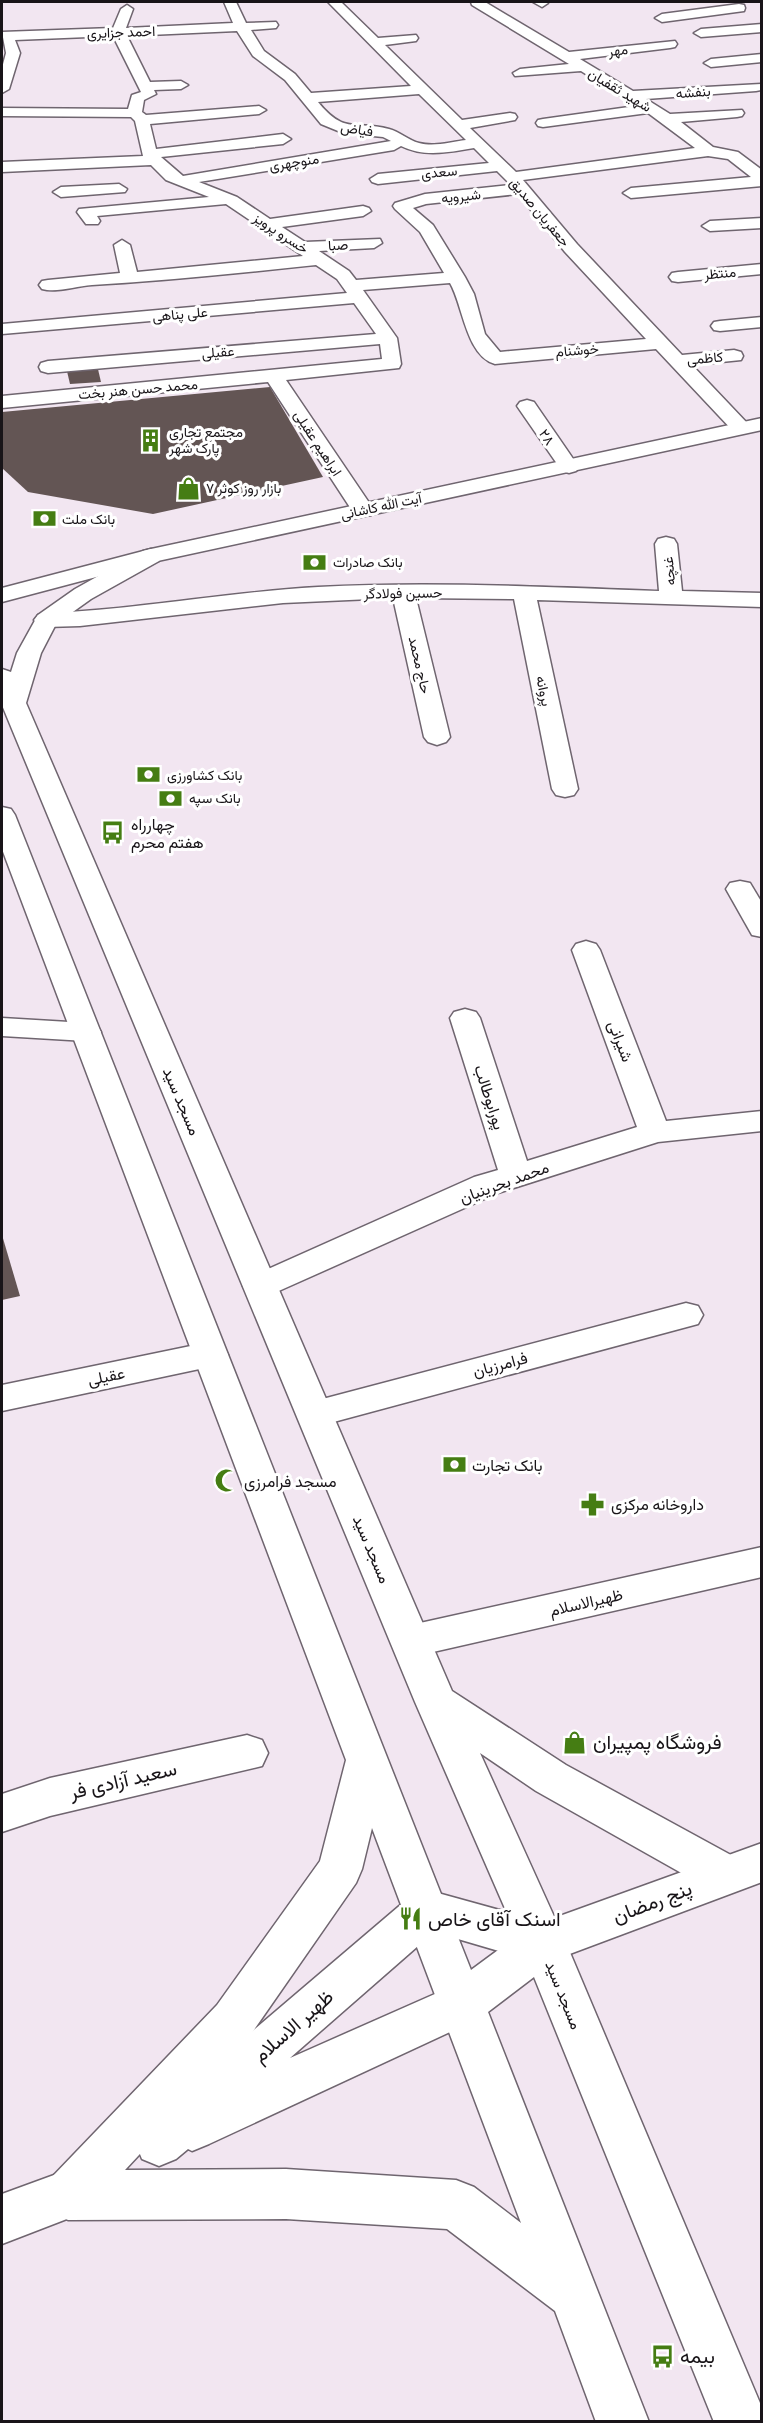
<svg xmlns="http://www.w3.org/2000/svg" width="763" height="2423" viewBox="0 0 763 2423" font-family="'Roboto Condensed',Vazirmatn,sans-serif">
<rect width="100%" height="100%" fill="#f2e6f1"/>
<g fill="#635554">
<polygon points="97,365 101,382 70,384 66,367"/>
<polygon points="270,387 323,477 153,514 28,492 2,468 2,412"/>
<polygon points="2,1235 20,1296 2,1300"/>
</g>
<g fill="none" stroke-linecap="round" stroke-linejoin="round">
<defs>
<g id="street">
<path d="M224,2H236L246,23L276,22L278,25L276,28L251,30L264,51L295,74L311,93L411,86L328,2H341L378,38L416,35L418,38L416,41L385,45L462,120L510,113L515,114L517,117L515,120L470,128L516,172L695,148L648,113L543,127L538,126L536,123L538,120L543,119L636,106L581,71L515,76L513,73L520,69L569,64L472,5L471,2H485L569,52L675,41L677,44L675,47L670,48L580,59L633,91L761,84V90L756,91L646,99L670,114L742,110L744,113L742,116L737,117L681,122L713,147L738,152L762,170V186L631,198L623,193L631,188L751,177L728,159L708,156L523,180L577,244L682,355L734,350L741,352L743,356L741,360L692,365L748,424L751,428L748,432H734L656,349L495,364C466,356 463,305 450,283L363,290L397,338L401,364L399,368L286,380L374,510L371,515L363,516L355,515L268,382L2,408V396L382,359L380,344L48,373L41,371L39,367L41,363L48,361L376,334L354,303L2,334V324L347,293L337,279L316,265C241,273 167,281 92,285C76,286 57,293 42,289L39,285L42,281L48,280L120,273L114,245L122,240L130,245L137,272L303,256L226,204L97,216L100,221L98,224H86L77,212L79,209L209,197L166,180L151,165L2,172V162L143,156L135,121L131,117L2,116V108L128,109L132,95L141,92L113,36L15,40L20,53L9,89L2,93V68L6,53L2,32L113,28L121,9L127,5L133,9L126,28L233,23ZM237,31L253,56L285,80L321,124L343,133L383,137L391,141L183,176L161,157L283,144L291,139L283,134L156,149L150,124L259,114L266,110L259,106L146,115L142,112L144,100L156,94L154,90L181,89L188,85L181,81L150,82L127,36ZM419,94L466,140C451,142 434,147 419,143C408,140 400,132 389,129C354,120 345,135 318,102ZM401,146C425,158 449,152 474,148L489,163L378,174L370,179L372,182L378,184L497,171L511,185L425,194L395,203L393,206L395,209L420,232L444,273L356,280L349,271L319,251L374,248L382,243L380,239L305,242L282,227L363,216L371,211L369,208L363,206L270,219L237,197L199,182L394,150ZM518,194L565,252L646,339L500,352L485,334L474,294L465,277L433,225L413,208L426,204Z"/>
<polygon points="533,2 547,2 548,3 542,7"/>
<polygon points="739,4 744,5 745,8 744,11 662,22 655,18 662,14"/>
<polygon points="762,24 762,32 701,37 694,33 701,29"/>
<polygon points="762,54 762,62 711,67 704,63 711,59"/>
<polygon points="119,184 127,189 125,192 61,197 53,192 61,187"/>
<polygon points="762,218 762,228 710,231 702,226 710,221"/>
<polygon points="762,264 762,274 678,282 672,281 669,277 672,273 678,272"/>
<polygon points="762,317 762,327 720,331 714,330 711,326 714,322 720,321"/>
<polygon points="527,400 534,402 576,463 579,467 576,471 569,473 562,471 517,406 520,402"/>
<path d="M666,537L674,539L677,544L682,591L762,593V607L537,600L578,789L574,795L565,797L556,795L552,789L514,599L416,598L450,737L446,742L437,745L428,742L424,737L393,598L283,603L80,626L46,627L38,625L34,620L38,615L46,613C137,610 227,592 318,587C431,581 545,587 659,591L655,544L658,539Z"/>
<polygon points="740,881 750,883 762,903 762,937 752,935 726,889 730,883"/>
<polygon points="586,941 596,944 600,950 666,1121 762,1111 762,1131 658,1142 498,1193 272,1294 260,1298 248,1294 243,1286 248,1278 474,1177 498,1170 450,1018 454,1012 465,1009 476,1012 480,1018 527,1161 637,1127 572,950 576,944"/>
<polygon points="2,1018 86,1023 97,1026 101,1032 97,1038 86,1041 2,1036"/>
<polygon points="686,1303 698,1306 703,1315 698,1324 315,1427 302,1423 297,1414 302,1405 315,1401"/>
<polygon points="210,1342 223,1346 228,1355 223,1364 2,1411 2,1385"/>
<polygon points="762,1547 762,1577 411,1657 397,1653 391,1641 397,1629 411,1625"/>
<polygon points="247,1735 262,1740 268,1753 262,1766 50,1816 2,1832 2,1794 50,1778"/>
</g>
<g id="secondary">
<polygon points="762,418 762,430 153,562 2,602 2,588 151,549"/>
<polygon points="762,1843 762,1882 543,1964 434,1932 290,2058 462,1982 478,1989 485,2004 478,2019 209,2144 192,2151 188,2149 176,2159 159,2166 142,2159 135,2142 142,2125 411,1896 427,1890 543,1922"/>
<polygon points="86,2159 103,2167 111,2184 103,2201 85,2212 2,2244 2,2194 54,2175"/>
</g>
<path id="primary" d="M151,549L159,551L162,556L159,561L91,599L56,624L41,653L26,703L452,1691L566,1765L740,1860L746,1874L740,1888L724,1894L708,1888L536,1791L480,1753L566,1943L760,2403L762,2422H714L534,1977L488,2012L649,2422H596L555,2311L447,2229L286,2219L68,2220L51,2212L43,2195L51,2178L217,2005L320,1861L346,1760L2,849V807L11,809L15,815L471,1970L517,1936L415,1702L2,705V669L11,672L17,653L38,615L75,589L143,551ZM372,1828L521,2223L474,2187L456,2180L286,2169L125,2170L249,2037L356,1883L362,1869Z"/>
</defs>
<use href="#street" stroke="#6f656f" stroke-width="3"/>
<use href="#secondary" stroke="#6f656f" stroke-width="3"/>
<use href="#primary" stroke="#6f656f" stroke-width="3"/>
<use href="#street" fill="#fff" fill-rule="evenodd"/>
<use href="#secondary" fill="#fff" fill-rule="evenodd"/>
<use href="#primary" fill="#fff" fill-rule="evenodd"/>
</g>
<defs>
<symbol id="building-bare" viewBox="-9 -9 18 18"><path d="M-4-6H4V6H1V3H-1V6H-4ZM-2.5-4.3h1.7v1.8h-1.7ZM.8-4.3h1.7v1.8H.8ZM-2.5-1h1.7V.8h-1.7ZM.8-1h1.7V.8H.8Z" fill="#457d13" stroke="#fff" stroke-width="2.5" paint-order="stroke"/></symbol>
<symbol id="shop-bare" viewBox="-9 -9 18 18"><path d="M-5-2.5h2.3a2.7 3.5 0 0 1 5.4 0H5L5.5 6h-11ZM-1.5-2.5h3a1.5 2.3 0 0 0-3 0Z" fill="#457d13" stroke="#fff" stroke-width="2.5" paint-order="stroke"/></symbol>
<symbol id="bank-bare" viewBox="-9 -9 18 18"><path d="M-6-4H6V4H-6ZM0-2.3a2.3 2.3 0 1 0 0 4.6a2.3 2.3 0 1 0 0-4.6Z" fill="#457d13" stroke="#fff" stroke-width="2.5" paint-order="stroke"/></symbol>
<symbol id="bus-bare" viewBox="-9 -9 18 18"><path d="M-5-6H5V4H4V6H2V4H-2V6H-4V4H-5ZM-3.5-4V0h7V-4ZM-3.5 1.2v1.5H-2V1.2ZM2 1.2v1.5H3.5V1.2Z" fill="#457d13" stroke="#fff" stroke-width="2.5" paint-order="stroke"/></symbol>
<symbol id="mosque-bare" viewBox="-9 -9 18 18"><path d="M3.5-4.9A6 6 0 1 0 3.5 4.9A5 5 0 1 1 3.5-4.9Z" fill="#457d13" stroke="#fff" stroke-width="2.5" paint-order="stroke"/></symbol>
<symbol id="pharmacy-bare" viewBox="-9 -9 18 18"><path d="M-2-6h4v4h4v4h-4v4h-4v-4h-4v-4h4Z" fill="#457d13" stroke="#fff" stroke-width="2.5" paint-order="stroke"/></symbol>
<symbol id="restaurant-bare" viewBox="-9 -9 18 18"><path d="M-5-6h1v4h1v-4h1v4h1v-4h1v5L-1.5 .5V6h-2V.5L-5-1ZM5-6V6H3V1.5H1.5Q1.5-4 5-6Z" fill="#457d13" stroke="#fff" stroke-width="2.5" paint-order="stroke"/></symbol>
</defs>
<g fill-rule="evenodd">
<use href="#building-bare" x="134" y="424" width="33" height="33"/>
<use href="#shop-bare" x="172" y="472" width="33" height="33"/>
<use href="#bank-bare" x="28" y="502" width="33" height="33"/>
<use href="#bank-bare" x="298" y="546" width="33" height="33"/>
<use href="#bank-bare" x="132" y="758" width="33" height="33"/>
<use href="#bank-bare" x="154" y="782" width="33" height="33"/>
<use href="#bus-bare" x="96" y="816" width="33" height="33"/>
<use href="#bank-bare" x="438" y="1448" width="33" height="33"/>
<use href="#mosque-bare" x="210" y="1464" width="33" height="33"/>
<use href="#pharmacy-bare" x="576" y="1488" width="33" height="33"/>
<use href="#shop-bare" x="558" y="1726" width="33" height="33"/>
<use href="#restaurant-bare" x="394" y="1902" width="33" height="33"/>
<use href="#bus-bare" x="646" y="2340" width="33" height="33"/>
</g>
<g text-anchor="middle" stroke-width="6" stroke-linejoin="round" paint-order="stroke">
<g font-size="14" fill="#181418" stroke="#fff">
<text transform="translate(121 32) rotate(-2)" y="5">احمد جزایری</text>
<text transform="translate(618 50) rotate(-7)" y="5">مهر</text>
<text transform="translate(620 90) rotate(31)" y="5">شهید ثقفیان</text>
<text transform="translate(693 92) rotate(-4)" y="5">بنفشه</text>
<text transform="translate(357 129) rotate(9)" y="5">فیاض</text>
<text transform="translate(294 162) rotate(-9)" y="5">منوچهری</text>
<text transform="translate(439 172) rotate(-6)" y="5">سعدی</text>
<text transform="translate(461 196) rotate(-6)" y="5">شیرویه</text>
<text transform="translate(540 212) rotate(50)" y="5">جعفریان صدیق</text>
<text transform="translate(281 233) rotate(33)" y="5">خسرو پرویز</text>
<text transform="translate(338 245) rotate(-3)" y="5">صبا</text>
<text transform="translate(720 273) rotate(-5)" y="5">منتظر</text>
<text transform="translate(180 314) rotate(-5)" y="5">علی پناهی</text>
<text transform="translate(577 350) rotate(-5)" y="5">خوشنام</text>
<text transform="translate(218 352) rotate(-5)" y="5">عقیلی</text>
<text transform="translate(705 358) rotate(-5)" y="5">کاظمی</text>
<text transform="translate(138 389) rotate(-5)" y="5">محمد حسن هنر بخت</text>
<text transform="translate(547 437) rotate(56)" y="5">۲۸</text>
<text transform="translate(318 443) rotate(57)" y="5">ابراهیم عقیلی</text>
<text transform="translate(381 506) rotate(-12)" y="5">آیت الله کاشانی</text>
<text transform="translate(669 571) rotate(-95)" y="5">غنچه</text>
<text transform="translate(403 593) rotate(-1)" y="5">حسین فولادگر</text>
<text transform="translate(420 665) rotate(77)" y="5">حاج محمد</text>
<text transform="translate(544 691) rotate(78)" y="5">پروانه</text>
</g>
<g font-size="14" fill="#181418" stroke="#fff" text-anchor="start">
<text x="169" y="437">مجتمع تجاری<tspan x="169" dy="16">پارک شهر</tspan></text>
<text x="206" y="493">بازار روز کوثر ۷</text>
<text x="62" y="524">بانک ملت</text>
<text x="333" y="567">بانک صادرات</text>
<text x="167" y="780">بانک کشاورزی</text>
<text x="189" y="803">بانک سپه</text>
</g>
<g font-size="16" fill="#181418" stroke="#fff" text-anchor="start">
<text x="131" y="830">چهارراه<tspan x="131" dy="18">هفتم محرم</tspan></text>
<text x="472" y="1471">بانک تجارت</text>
<text x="244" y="1487">مسجد فرامرزی</text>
<text x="611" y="1510">داروخانه مرکزی</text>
</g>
<g font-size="16" fill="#181418" stroke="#fff">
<text transform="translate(621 1041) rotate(69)" y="6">شیرانی</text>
<text transform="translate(490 1097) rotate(72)" y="6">پورابوطالب</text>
<text transform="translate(182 1101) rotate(67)" y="6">مسجد سید</text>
<text transform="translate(504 1182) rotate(-20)" y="6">محمد بحرینیان</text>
<text transform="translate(500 1364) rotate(-15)" y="6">فرامرزیان</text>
<text transform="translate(106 1376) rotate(-12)" y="6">عقیلی</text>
<text transform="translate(372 1549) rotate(67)" y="6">مسجد سید</text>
<text transform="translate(586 1602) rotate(-13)" y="6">ظهیرالاسلام</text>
<text transform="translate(564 1995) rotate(68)" y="6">مسجد سید</text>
</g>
<g font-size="20" fill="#181418" stroke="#fff" text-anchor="start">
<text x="593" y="1749">فروشگاه پمپیران</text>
<text x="428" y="1926">اسنک آقای خاص</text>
<text x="680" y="2363">بیمه</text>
</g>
<g font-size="20" fill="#181418" stroke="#fff">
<text transform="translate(123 1780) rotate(-13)" y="7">سعید آزادی فر</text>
<text transform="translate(652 1902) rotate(-21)" y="7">پنج رمضان</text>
<text transform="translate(293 2026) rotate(-41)" y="7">ظهیر الاسلام</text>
</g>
</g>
<rect width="763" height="2423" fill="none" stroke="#181418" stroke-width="6"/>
</svg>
